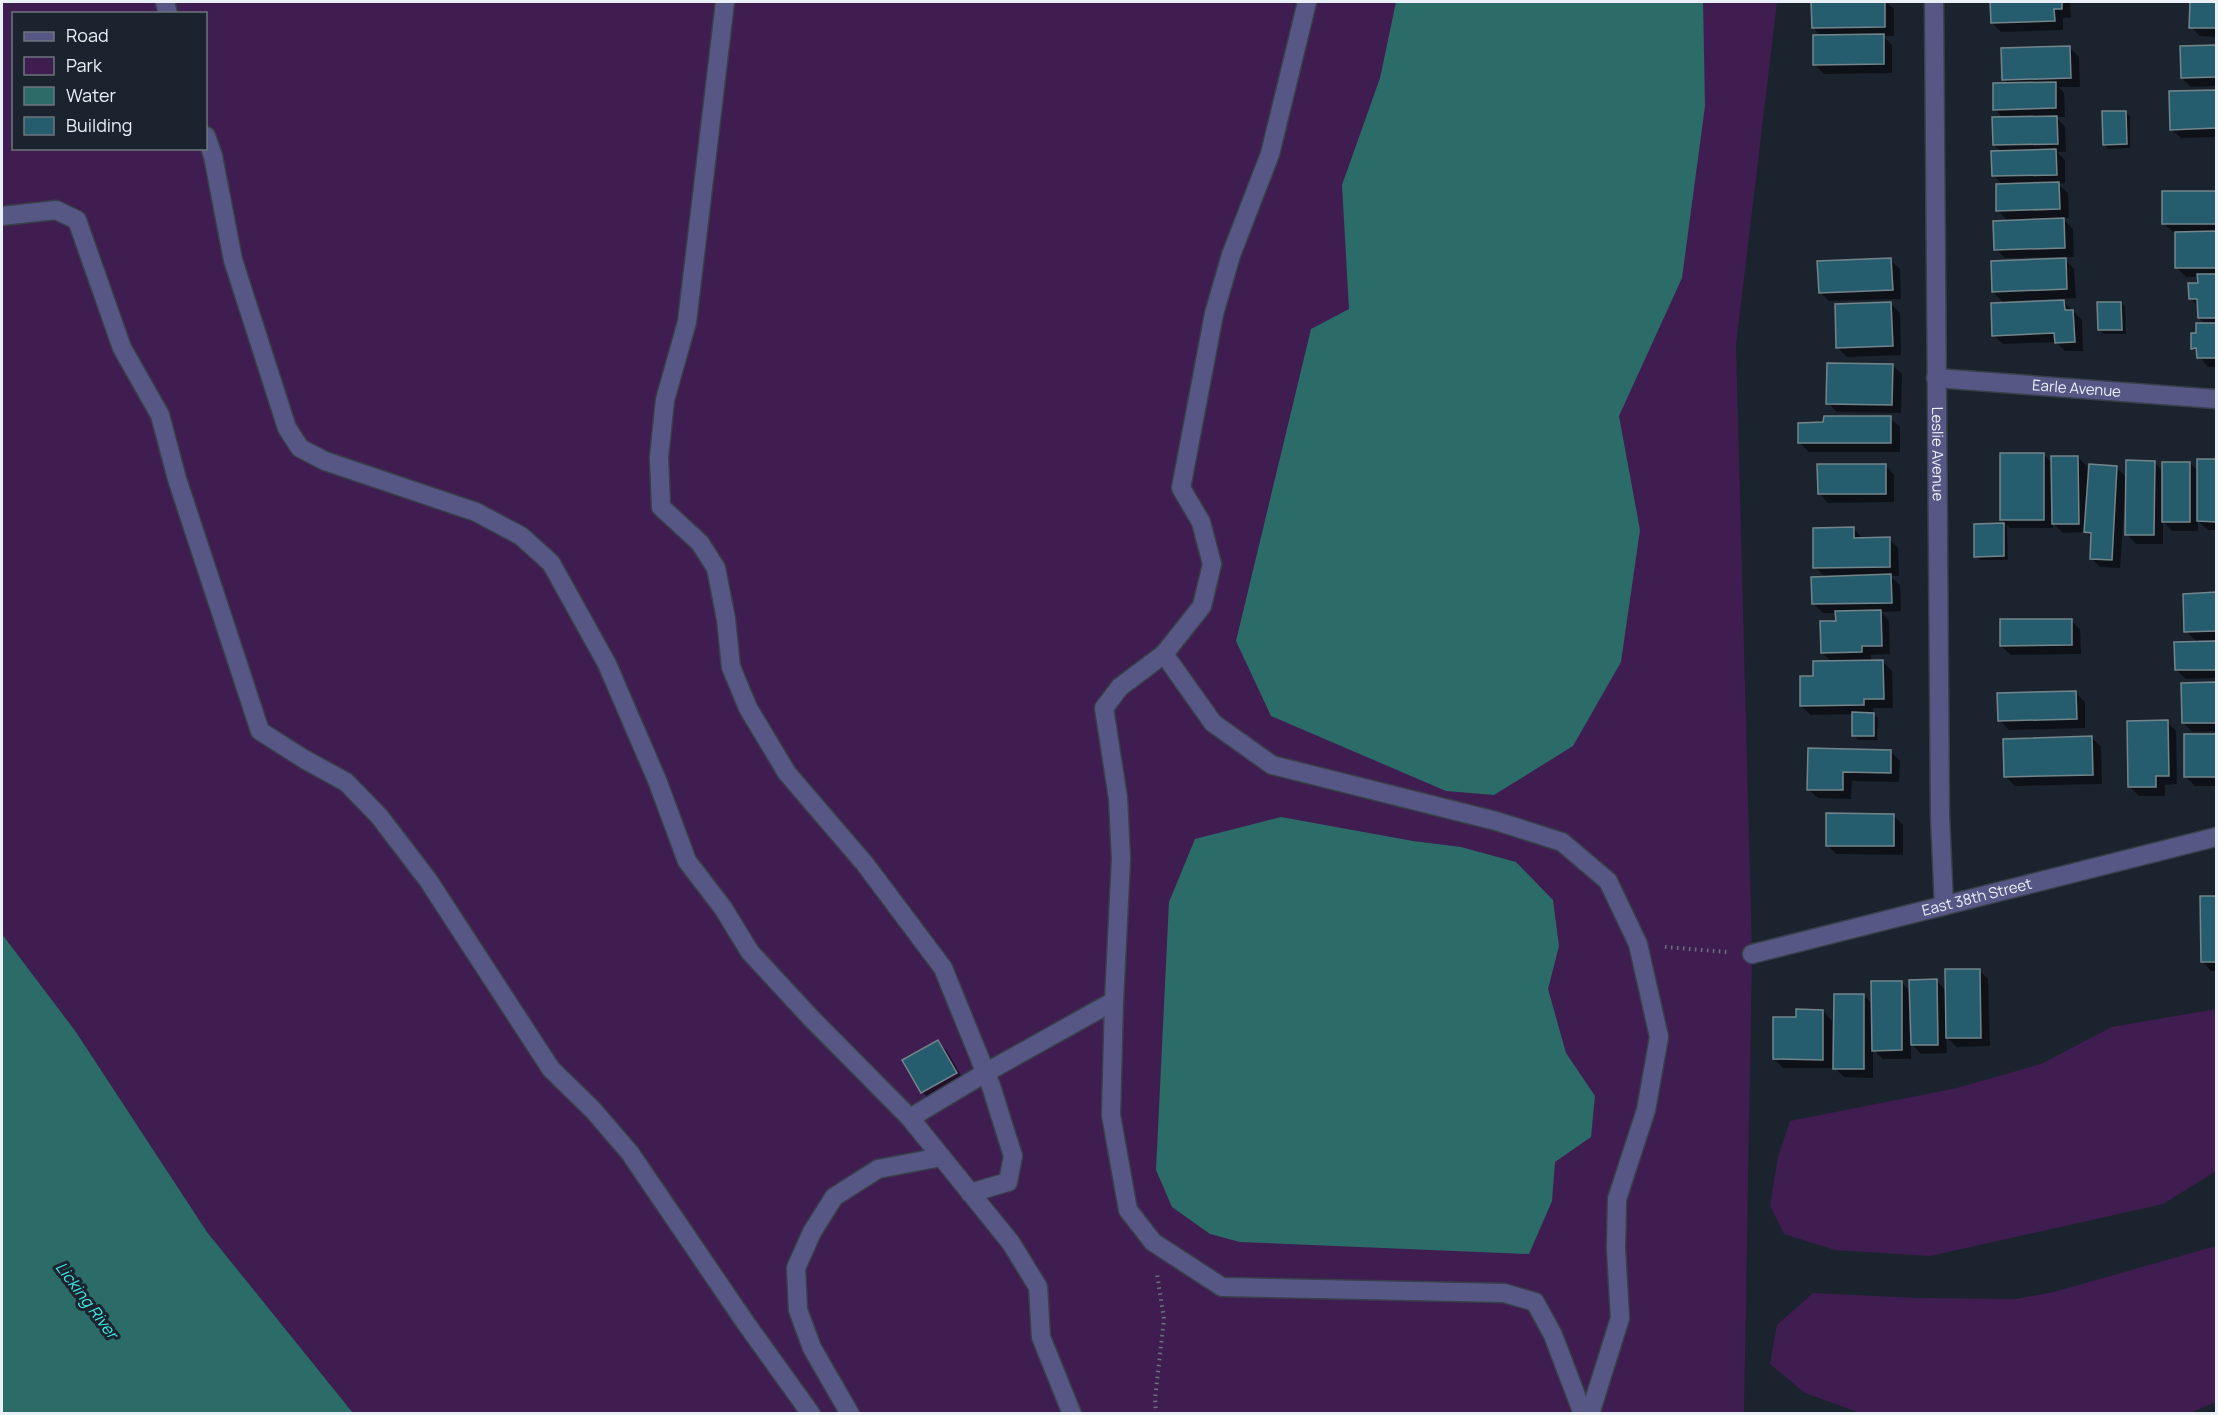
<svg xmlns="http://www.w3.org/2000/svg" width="2218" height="1415" viewBox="0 0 2218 1415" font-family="Manrope,sans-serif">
<rect width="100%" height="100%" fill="#1b232e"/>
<g fill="#401d50" fill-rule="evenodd">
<path d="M2,2H1777L1736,345L1752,954L1744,1413H353L207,1232L76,1032L2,934ZM14,14H206V148H14Z"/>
<polygon points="2216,1009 2216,1171 2163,1204 1930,1256 1835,1250 1784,1234 1770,1206 1778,1157 1790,1121 1957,1088 2041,1064 2112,1027"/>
<polygon points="2216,1246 2216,1402 2190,1413 1860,1413 1805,1393 1770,1364 1777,1325 1813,1293 1917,1298 2016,1299 2054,1292"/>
</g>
<g fill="#2b6b68">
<polygon points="1396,2 1703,2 1705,106 1682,278 1619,416 1640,530 1621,662 1573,746 1494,795 1446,791 1271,716 1236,641 1311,329 1349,309 1342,185 1380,78"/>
<polygon points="1281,817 1413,841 1461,847 1516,862 1553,900 1559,946 1548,989 1566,1053 1595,1096 1591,1137 1555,1162 1552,1201 1529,1254 1240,1242 1210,1234 1172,1207 1156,1170 1169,902 1195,839"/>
<polygon points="2,934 76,1032 207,1232 353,1413 2,1413"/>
</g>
<g fill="#0007">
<polygon points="1813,2 1886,2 1894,9 1894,36 1883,36 1892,45 1892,73 1824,74 1814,64 1822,37 1813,28"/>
<polygon points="1991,2 2070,2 2071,17 2063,18 2063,30 2001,32 1992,23"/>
<polygon points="2191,2 2216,2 2216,37 2200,36 2191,27"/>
<polygon points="2216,46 2216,86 2191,87 2182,78 2181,48"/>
<polygon points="2070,48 2079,57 2080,87 2059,87 2064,93 2065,117 2056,117 2065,127 2066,152 2057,152 2065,160 2065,183 2058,184 2068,193 2069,218 2062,218 2073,229 2074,257 2005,258 1996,249 2009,222 1998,211 2004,186 1993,175 2002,152 1994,145 2004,119 1995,109 2009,84 2003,79"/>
<polygon points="2216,91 2216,137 2181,138 2171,129 2170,93"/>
<polygon points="2125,112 2130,116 2130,148 2108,149 2104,144"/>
<polygon points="2163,192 2216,193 2216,367 2208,367 2193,348 2206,325 2199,318 2199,307 2190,298 2199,285 2199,277 2186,277 2177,268 2176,232 2173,232 2163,223"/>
<polygon points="2065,259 2074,269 2076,298 2009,301 2009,304 2064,302 2082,320 2083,351 2065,351 2056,342 2003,344 1993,335 2005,304 1993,292"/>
<polygon points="1890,260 1900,269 1901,299 1829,301 1820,292"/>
<polygon points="1890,303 1900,313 1901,355 1847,357 1838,348"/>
<polygon points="2121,303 2125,307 2126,334 2104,334 2100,330"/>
<polygon points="1892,365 1902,374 1901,413 1837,412 1828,403"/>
<polygon points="1890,418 1900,427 1900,452 1809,452 1800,443"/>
<polygon points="2044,455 2053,464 2078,457 2087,467 2087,476 2116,467 2127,478 2154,462 2164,472 2190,463 2199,472 2199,460 2216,461 2216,530 2208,530 2198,521 2198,531 2172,531 2163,521 2163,544 2136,544 2127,534 2127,497 2125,497 2120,568 2100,567 2091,558 2092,538 2086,532 2063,533 2053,523 2053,528 2010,528 2007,525 2008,560 1980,560 1976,556 1975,525 2007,525 2001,519"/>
<polygon points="1885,465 1894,475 1894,502 1828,503 1819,493"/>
<polygon points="1853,528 1863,539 1889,539 1898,548 1899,576 1890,576 1900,585 1901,611 1881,612 1889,621 1890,654 1871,655 1871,662 1883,662 1892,671 1893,708 1873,708 1873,714 1878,718 1877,740 1858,740 1853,735 1854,714 1811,715 1801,706 1815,677 1832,662 1822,653 1837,622 1837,613 1823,613 1814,604 1826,578 1815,567"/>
<polygon points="2216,594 2216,640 2199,640 2199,643 2216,643 2216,678 2186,679 2176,670 2198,643 2186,631 2185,595"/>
<polygon points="2071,620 2080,630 2081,654 2011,655 2001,646"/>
<polygon points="2183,684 2216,684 2216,731 2193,732 2183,723"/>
<polygon points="2075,692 2085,702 2085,728 2009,730 1999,720"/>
<polygon points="2167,722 2176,731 2177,784 2165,785 2165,796 2139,796 2130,787"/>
<polygon points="2186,735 2216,735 2216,786 2195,786 2186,777"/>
<polygon points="2092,738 2101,747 2102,784 2015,786 2006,777"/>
<polygon points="1809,750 1891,752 1900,761 1899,782 1852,781 1851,799 1818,798 1808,789"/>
<polygon points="1894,816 1903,825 1903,855 1836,854 1827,845"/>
<polygon points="2202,897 2216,897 2216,971 2211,971 2202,961"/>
<polygon points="1979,970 1988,979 1990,1046 1957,1047 1946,1037 1947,1053 1921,1054 1911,1043 1911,1059 1883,1059 1873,1049 1873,1078 1844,1077 1835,1068 1864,995 1873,1005 1901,982 1911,992 1936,980 1946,991"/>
<polygon points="1823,1011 1832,1021 1832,1068 1783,1068 1774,1059 1797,1019"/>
<polygon points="937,1042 947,1051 965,1082 932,1101 922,1092"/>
</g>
<g fill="#255d6f" stroke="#73858b" stroke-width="1.5">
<polygon points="1811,2 1885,2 1885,27 1812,28"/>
<polygon points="1990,2 2062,2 2062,9 2054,9 2055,21 1991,23"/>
<polygon points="2190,2 2216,2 2216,28 2189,28"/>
<polygon points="1884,34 1884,64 1813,65 1813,35"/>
<polygon points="2216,45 2216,77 2181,78 2180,46"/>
<polygon points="2070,46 2071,78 2002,80 2001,48"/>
<polygon points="2056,82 2056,108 1993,110 1993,83"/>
<polygon points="2216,90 2216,128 2170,130 2169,91"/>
<polygon points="2102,111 2126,111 2127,144 2103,145"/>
<polygon points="2057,116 2058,144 1993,145 1992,117"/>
<polygon points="2056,149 2057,175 1992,176 1991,151"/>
<polygon points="2059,182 2060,209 1996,211 1996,184"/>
<rect x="2162" y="191" width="54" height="33"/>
<polygon points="2064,218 2065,248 1994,250 1993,221"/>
<polygon points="2216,231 2216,268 2175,268 2175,232"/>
<polygon points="1891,258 1893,290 1819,293 1817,261"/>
<polygon points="2066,258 2067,289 1992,292 1991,261"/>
<polygon points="2197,274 2216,274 2216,318 2198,318 2197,299 2189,299 2188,283 2198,283"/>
<polygon points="2064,300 2065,310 2073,310 2075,342 2055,343 2054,333 1992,336 1991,303"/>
<polygon points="1891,302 1893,346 1836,348 1835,304"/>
<polygon points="2097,302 2121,302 2122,330 2098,330"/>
<polygon points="2196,323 2216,323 2216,358 2197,358 2196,348 2191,349 2191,333 2196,333"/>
<polygon points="1827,363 1893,364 1892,405 1826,404"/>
<polygon points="1824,416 1891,416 1891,443 1798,443 1798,423 1823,422"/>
<rect x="2000" y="453" width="44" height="67"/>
<polygon points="2051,456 2078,456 2079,524 2052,524"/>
<polygon points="2197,459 2216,459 2216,522 2197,521"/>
<polygon points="2126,460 2155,461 2154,535 2125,535"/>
<rect x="2162" y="462" width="28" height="60"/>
<polygon points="1817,464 1886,464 1886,494 1818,494"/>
<polygon points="2089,464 2117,466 2112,560 2090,559 2091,533 2084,532"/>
<polygon points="2004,523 2004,556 1974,557 1974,524"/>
<polygon points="1854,527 1854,538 1890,537 1890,567 1813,568 1813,528"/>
<polygon points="1891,574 1892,603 1812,604 1811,577"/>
<polygon points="2216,592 2216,631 2184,632 2183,594"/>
<polygon points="1881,610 1882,646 1862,646 1862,652 1821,653 1820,621 1836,621 1835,611"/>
<polygon points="2000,619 2072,619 2072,645 2000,646"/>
<polygon points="2216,641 2216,670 2175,670 2174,642"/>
<polygon points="1883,660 1884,699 1864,699 1864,705 1800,706 1800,676 1813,676 1813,661"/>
<polygon points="2216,682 2216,723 2182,723 2181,683"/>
<polygon points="2076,691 2077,719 1998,721 1997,693"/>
<polygon points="1852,712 1874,713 1874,736 1852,736"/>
<polygon points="2168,720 2169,776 2156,776 2156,787 2128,787 2127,721"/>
<rect x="2184" y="734" width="32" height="43"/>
<polygon points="2092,736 2093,775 2004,777 2003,739"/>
<polygon points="1808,748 1891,750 1891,773 1843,772 1843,790 1807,790"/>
<polygon points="1826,813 1894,814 1894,846 1826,846"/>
<polygon points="2200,896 2216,896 2216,962 2201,962"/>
<polygon points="1945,969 1980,969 1981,1038 1946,1038"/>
<polygon points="1937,979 1938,1045 1911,1045 1909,980"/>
<polygon points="1871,981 1902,981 1902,1050 1872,1051"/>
<polygon points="1834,994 1864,994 1864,1069 1833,1069"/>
<polygon points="1796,1009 1823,1010 1823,1060 1773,1059 1773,1017 1796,1017"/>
<polygon points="938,1040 957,1073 921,1093 902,1060"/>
</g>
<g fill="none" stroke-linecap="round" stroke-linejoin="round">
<defs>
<g id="lane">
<polyline points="165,2 168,14"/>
<polyline points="725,2 687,322 665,400 659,457 661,507 700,543 716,568 726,619 731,667 748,708 787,773 865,864 943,968 991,1086 1013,1156 1008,1182 970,1193"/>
<polyline points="1307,2 1270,154 1231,255 1214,314 1181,488 1201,522 1212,564 1202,606 1164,654 1213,723 1272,765 1496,821 1562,842 1608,881 1638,944 1659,1037 1646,1110 1617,1199 1616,1249 1620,1318 1590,1414"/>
<polyline points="206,136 213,156 233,260 287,428 300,448 325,461 476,512 521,536 551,563 607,664 657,780 687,861 723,908 750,952 811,1018 910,1118 1011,1243 1038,1287 1041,1337 1072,1414"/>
<polyline points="2,216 56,210 77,220 122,348 160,415 177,479 260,731 304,759 346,782 379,816 428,880 551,1069 593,1110 630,1153 745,1322 811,1414"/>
<polyline points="1164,654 1120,687 1104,708 1118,798 1121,859 1114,1001 1111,1115 1128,1210 1153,1242 1222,1287 1504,1293 1535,1302 1553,1335 1583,1414"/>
<polyline points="910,1118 985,1073 1114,1001"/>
<polyline points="850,1414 812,1348 798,1310 796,1268 812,1232 834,1197 878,1169 941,1157"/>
</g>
<g id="street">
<path id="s1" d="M1934,2L1940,816L1944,906"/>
<path id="s2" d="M1936,378L2216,399"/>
<path id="s3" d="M1752,954L2216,837"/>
</g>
</defs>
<use href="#lane" stroke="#38404a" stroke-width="21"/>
<use href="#street" stroke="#38404a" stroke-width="21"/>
<g stroke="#6b737c" stroke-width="4" stroke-dasharray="1.5 4.5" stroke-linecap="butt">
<polyline points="1665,947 1727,952"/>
<polyline points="1156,1414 1155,1399 1164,1319 1157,1274"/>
</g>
<use href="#lane" stroke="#575786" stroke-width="18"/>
<use href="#street" stroke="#575786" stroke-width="18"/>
</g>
<g text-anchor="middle" stroke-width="6" stroke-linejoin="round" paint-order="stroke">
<g font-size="15" fill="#eaf0f7" stroke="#1b232e">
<text dy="5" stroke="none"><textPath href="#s2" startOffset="141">Earle Avenue</textPath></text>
<text dy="5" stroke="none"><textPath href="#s1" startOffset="452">Leslie Avenue</textPath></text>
<text dy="5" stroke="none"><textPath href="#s3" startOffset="232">East 38th Street</textPath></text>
</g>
<g font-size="16" font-style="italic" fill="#3cefe8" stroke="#1b232e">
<text transform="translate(87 1300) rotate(53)" y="6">Licking River</text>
</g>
</g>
<rect width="2218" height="1415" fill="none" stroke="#eaf0f7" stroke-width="6"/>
<rect x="12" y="12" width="195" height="138" fill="#1b232e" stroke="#6e757e" stroke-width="1.5"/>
<rect x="24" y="32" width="30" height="9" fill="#575786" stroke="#6e757e" stroke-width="1.5"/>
<text x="66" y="42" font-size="18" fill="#eaf0f7">Road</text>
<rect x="24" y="57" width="30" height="18" fill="#401d50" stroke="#6e757e" stroke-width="1.5"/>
<text x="66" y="72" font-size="18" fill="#eaf0f7">Park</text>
<rect x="24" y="87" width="30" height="18" fill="#2b6b68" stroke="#6e757e" stroke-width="1.5"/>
<text x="66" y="102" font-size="18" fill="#eaf0f7">Water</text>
<rect x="24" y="117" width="30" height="18" fill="#255d6f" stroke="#6e757e" stroke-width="1.5"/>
<text x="66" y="132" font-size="18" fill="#eaf0f7">Building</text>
</svg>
